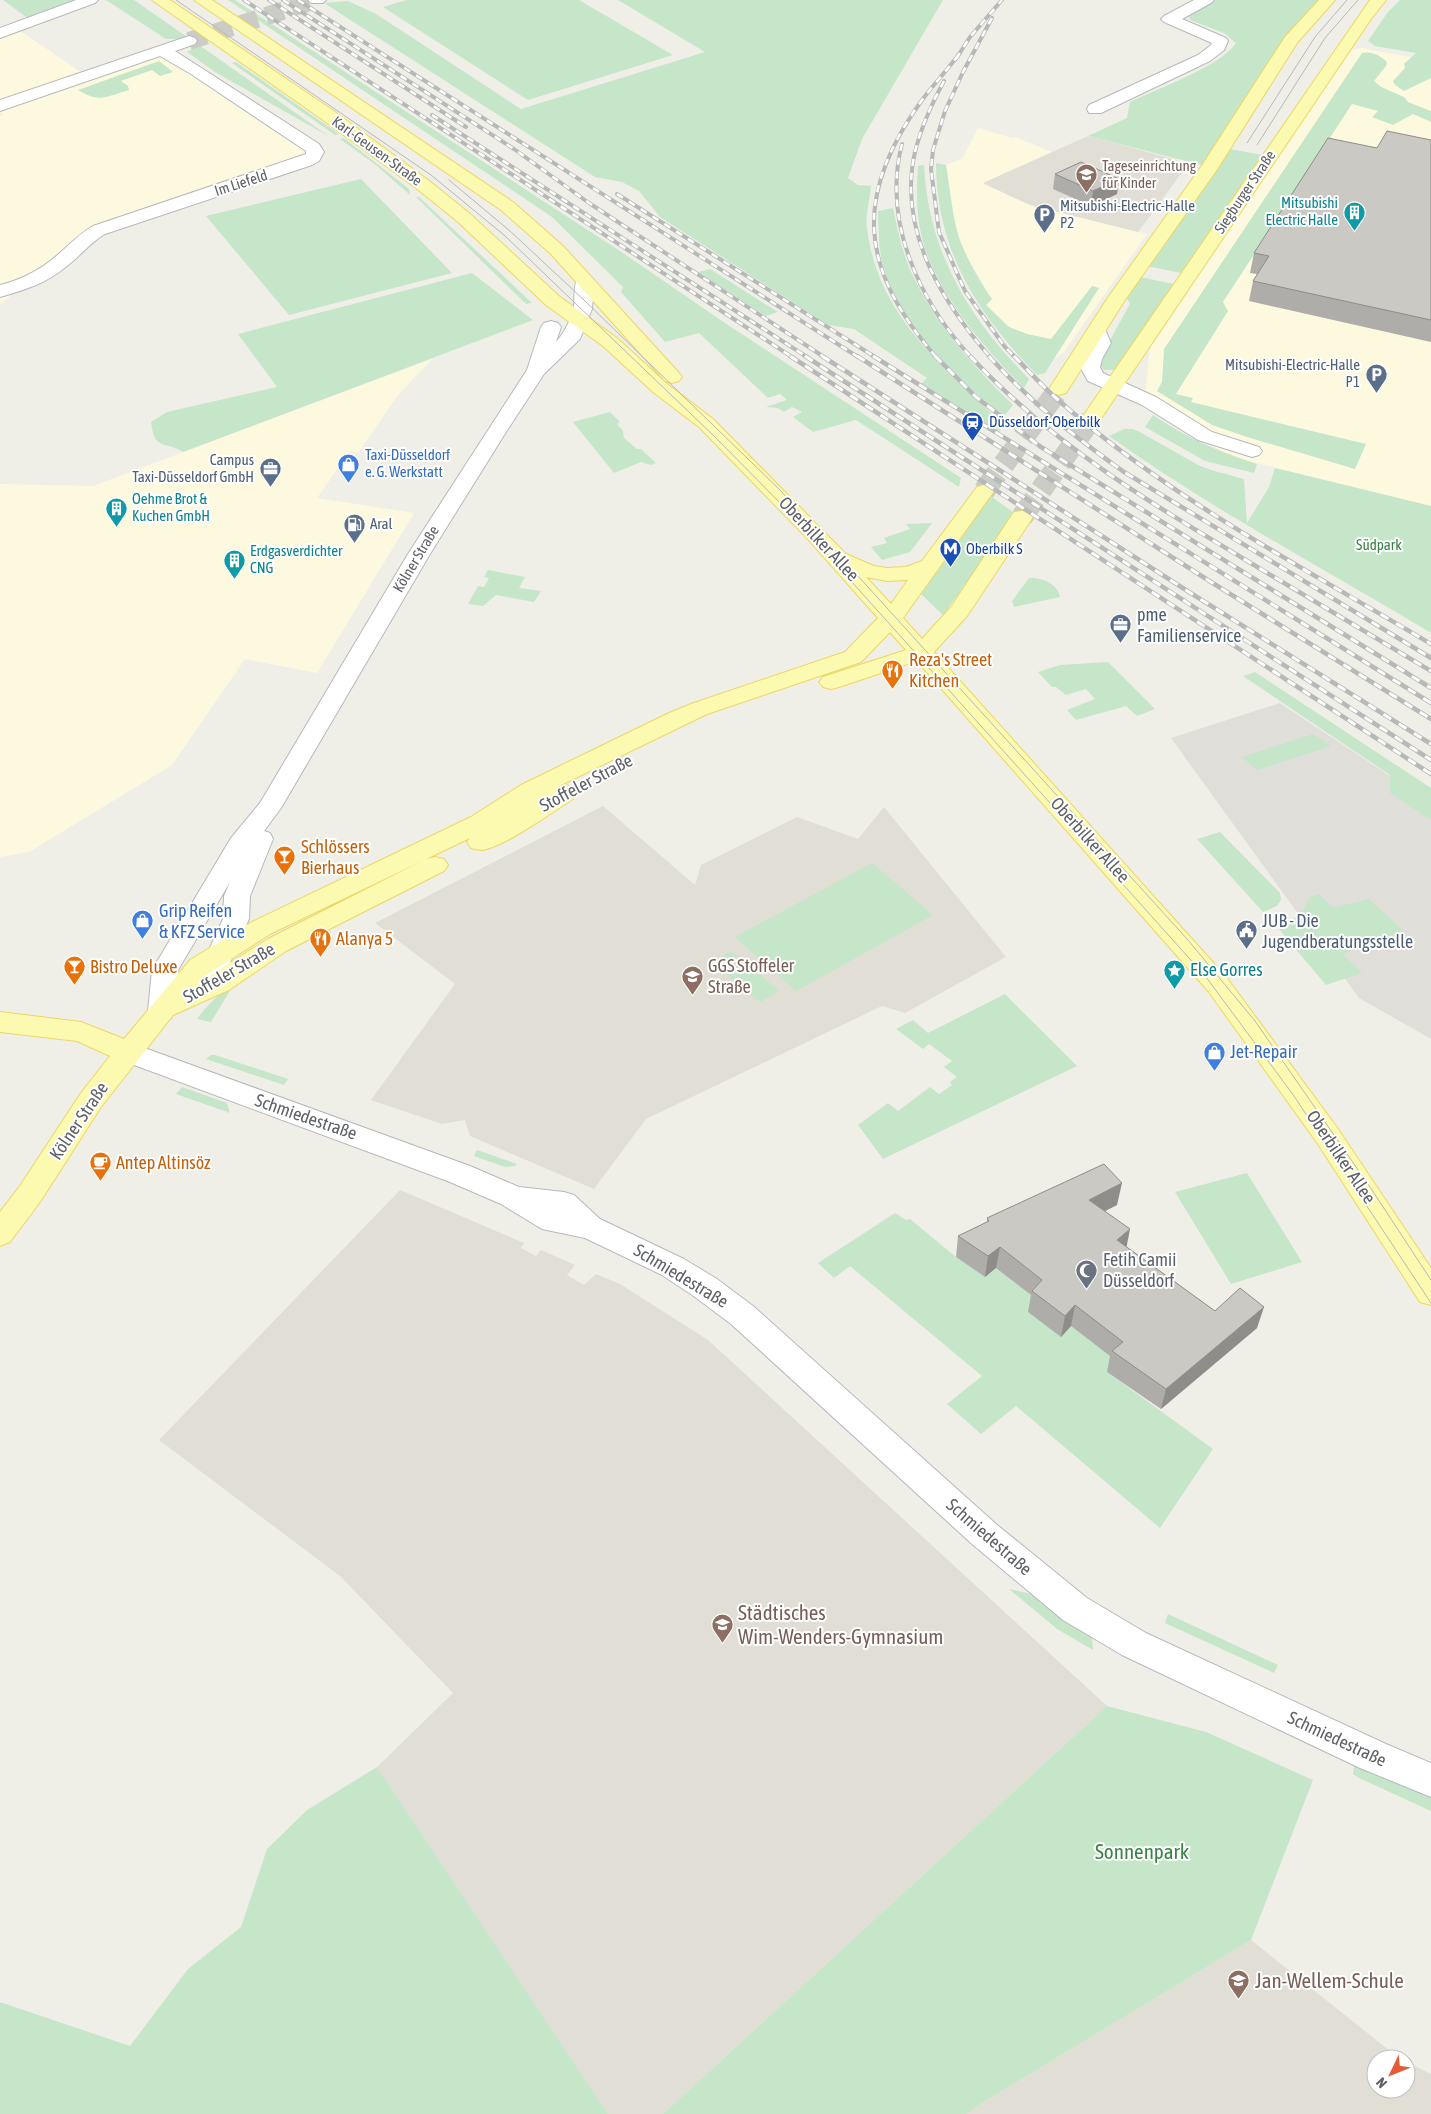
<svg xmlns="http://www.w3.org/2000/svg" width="1431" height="2114" viewBox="0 0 1431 2114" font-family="'Asap Condensed',sans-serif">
<rect width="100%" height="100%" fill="#f0efe7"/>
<g fill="#fdf9df">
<polygon points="19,30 82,73 158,52 312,152 98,229 0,304 0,116 3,114 0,112 0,33"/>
<polygon points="1361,48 1431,61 1431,506 1232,457 1187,431 1145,397 1150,346 1348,51"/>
<polygon points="978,128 1012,138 1015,137 1052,152 983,184 1030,205 1147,234 1064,352 1051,361 1027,334 1009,327 986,305 991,299 968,258 959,238 954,217 946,165 962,159"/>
<polygon points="432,359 398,395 358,453 350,451 317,498 414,513 317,673 245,659 172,765 29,852 0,857 0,484 93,486"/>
</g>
<polygon fill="#dfded9" points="1280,703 1431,803 1431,1039 1359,998 1171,738"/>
<g fill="#e0ded5">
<polygon points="1088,136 1177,160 1182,167 1183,171 1138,232 1030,205 983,183"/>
<polygon points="603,806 695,885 701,865 797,817 858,839 884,807 1006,957 905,1013 882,1006 646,1119 594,1189 470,1136 465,1120 442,1124 371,1100 455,984 375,923"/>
<polygon points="400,1190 524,1243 521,1248 536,1256 541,1250 575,1265 567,1275 584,1285 596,1274 620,1284 708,1340 1107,1706 663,2114 608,2114 377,1767 453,1693 340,1576 159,1440"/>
<polygon points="1251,1940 1400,2059 1376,2059 1376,2089 1406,2089 1406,2062 1431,2074 1431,2114 967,2114 982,2103"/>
</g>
<g fill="#c5e6c9">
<polygon points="3,0 86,0 29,19"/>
<polygon points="106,0 134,0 190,39 166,39"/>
<polygon points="228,0 235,0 620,251 725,323 961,478 959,487 856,420 813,432 793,417 802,412 792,407 784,412 778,408 766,407 787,400 780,394 768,398 699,333 665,342 621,292 623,287 552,217"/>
<polygon points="407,0 579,0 673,55 528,100 383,7"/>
<path d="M618,0H943L862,139L848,178L858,185L871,186C870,199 865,215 867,228C877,316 945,369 1004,425L998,433L921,384L927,378L854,329L828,325L660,217L639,191L622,182L595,177L324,3L348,1L376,14L521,109L705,52Z"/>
<path d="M1215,0H1319L1279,46L1202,165L1088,136L1127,118L1130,102C1156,89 1222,66 1236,43L1224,33L1190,20L1188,13Z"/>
<polygon points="1400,0 1431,0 1431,78 1404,91 1395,85 1393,81 1405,68 1404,64 1416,53 1375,46 1368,41 1388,12"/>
<polygon points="199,45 330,137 215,72 187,52"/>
<path d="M1362,53C1371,51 1380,55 1387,62L1386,66L1374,81L1381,87L1404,97L1408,102L1431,111V122L1413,114L1393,125L1372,117L1378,111L1352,104L1223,302L1228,311L1176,394L1193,398L1191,402L1366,444L1355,469L1247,437L1212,425L1157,391L1162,382L1164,349Z"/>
<path d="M159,61L173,72L160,76L152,70L121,81L128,86L129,90C105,97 100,103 78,90Z"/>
<polygon points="236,62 339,134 335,135 232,63"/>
<polygon points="344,138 409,189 410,195 376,165 340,139"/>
<polygon points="1230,149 1262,155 1181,273 1147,266"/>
<path d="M936,163L946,165C950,189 952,214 959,238C967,260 979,280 992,299L986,305L1009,327L1027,334L1051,339L1092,286L1099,288L1045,373L1037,375C978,315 936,250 936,163Z"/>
<path d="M924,165C927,229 950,283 989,334C1001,350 1016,365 1029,379L1024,388C985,349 936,293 922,238C916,214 916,190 918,166Z"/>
<polygon points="361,179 452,273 289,315 206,216"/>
<polygon points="416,197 419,197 532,303 526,304"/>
<path d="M893,208C898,232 903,257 914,278C938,327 974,367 1013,405L1004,416C955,379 903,329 884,268C878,251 879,229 878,211Z"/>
<polygon points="710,269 778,312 766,316 698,272"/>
<path d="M472,273L533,320L183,452C164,440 155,452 151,422L167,412L277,387L238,334Z"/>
<polygon points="1140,277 1174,284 1114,370 1104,370 1099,364 1099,360 1130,304 1126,296"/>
<polygon points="610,412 620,422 617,424 623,431 624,438 637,449 641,449 656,463 651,465 641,462 614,473 573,422"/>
<path d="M1153,415C1190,440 1216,450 1257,464L1254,473L1205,461L1145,427Z"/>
<path d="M1124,429H1133L1140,432L1198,465L1211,470L1244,479L1247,523L1269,487L1275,468L1431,506V633C1323,568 1211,509 1109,436Z"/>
<polygon points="989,495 1013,512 987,555 943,615 921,594 957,545"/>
<polygon points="932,523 910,552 882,560 871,547 887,543 884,538 910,529 906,524"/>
<polygon points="488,570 525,577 519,588 541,591 534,602 496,595 483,606 468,604 478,586 484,587 489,578 484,577"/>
<path d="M1029,578C1040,577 1058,583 1060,597L1014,607L1012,601Z"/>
<polygon points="1108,662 1155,709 1137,716 1126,706 1076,720 1067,710 1095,699 1086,689 1066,695 1056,687 1052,687 1038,672 1060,665"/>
<polygon points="1255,672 1431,788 1431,820 1390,793 1390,775 1243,676"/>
<polygon points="1313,734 1331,746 1257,770 1242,757"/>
<polygon points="1220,832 1280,893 1281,900 1277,906 1263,912 1197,839"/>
<polygon points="872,863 933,915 796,991 735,937"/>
<path d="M1319,894L1333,908L1369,899L1403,931L1342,954L1362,973L1326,985L1278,928C1292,921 1305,912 1310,897Z"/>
<polygon points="731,951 779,991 760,1002 712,962"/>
<path d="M231,989L211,1022L197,1019C204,1009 219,992 231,989Z"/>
<polygon points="1005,994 1077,1066 883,1159 858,1125 888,1103 898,1111 930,1087 939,1094 952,1085 950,1082 957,1077 944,1067 952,1061 929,1044 923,1049 896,1029 913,1020 928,1033"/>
<polygon points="211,1055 215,1055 288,1079 284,1085 206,1059"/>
<polygon points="182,1087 227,1103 230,1113 176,1094"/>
<polygon points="477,1150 517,1164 515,1166 505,1167 474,1156"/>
<polygon points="1247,1173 1302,1262 1231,1284 1175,1192"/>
<polygon points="895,1213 906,1220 910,1219 956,1257 985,1277 997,1268 1038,1301 1061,1336 1071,1326 1119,1362 1107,1372 1213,1449 1160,1528 1016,1406 981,1434 947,1404 982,1376 850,1266 834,1278 818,1263"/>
<polygon points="1009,1589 1032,1594 1092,1637 1093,1650 1057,1629"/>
<polygon points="1168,1614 1278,1665 1274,1673 1165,1623"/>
<polygon points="1107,1706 1206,1732 1313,1780 1251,1940 982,2103 967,2114 663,2114"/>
<polygon points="1360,1766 1431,1798 1431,1811 1359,1778 1353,1774 1354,1767"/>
<polygon points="377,1767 608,2114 0,2114 0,2002 130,2046 188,1969 241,1927 267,1849 307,1810"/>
</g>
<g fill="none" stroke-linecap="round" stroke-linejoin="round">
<polyline stroke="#ccccc7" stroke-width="18" stroke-dasharray="18 9" stroke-linecap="butt" points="189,41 316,0"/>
<g stroke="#ccccc7" stroke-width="22" stroke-dasharray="22 11" stroke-linecap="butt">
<polyline points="984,491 1059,389"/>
<polyline points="1022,517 1091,419"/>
</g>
<defs>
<g id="minor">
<polygon points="76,0 98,0 95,3 0,38 0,28"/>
<polygon points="308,0 326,0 323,3 311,3"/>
<polygon points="1194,0 1214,0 1211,3 1182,19 1226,38 1228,41 1224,50 1210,61 1101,113 1089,113 1087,109 1089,105 1198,55 1211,45 1212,43 1164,22 1161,19 1164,16"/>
<path d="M189,36L195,38L197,41L195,44L175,51L319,144L324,152L319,161L312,165L105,234C91,242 80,256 67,266C47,283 25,290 0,297V285C24,279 44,268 62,251C72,242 81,233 93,226L306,154V151L191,74L160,56L0,111V100Z"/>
<path d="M585,276L592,278L594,282L592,309L580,339L544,374L506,432L430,554L281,808L264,831L270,833L273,839L250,896L249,919L224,976C219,985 194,1006 183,1006C180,1005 178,1004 175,1003L174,1011L171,1018L161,1021L151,1018L148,1011L152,970L231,838L260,803L408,554L527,370L541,327L544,323L551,321L558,323L561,327L556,342C564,334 572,317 574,306C575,297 573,286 578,278ZM230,882L224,896L223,919L200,970L177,987L178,970Z"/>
<polygon points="1097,325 1104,327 1111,343 1102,359 1100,367 1103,373 1156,397 1212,432 1259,447 1262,451 1259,455 1252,457 1198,440 1142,405 1088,381 1080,367 1082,359 1091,343 1087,331 1090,327"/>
<polygon points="128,1042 470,1166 519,1187 564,1192 574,1195 600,1219 684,1259 717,1279 753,1306 996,1524 1087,1598 1146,1633 1386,1744 1431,1763 1431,1797 1360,1768 1122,1655 1063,1620 972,1544 731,1324 695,1297 662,1275 585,1238 542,1229 501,1204 450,1182 118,1059 114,1052 118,1045"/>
</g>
<g id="major">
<path d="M152,0H170L335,112L428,180L469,213L560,297L617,338L667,384L713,419L846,554L874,566L887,568L906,567L922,561L977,487L984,485L991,487L994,491L903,618L922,639L951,607L1014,512L1022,511L1030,512L1033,517L967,616L934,652L1227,978L1338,1129L1431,1268V1305L1420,1302L1318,1144L1209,992L917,661L839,687L831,689L823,687L819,682L823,677L906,650L890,632L861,662L707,714L559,786L564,785L573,787L576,793L573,799C551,813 507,845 483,850C479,850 475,849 471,848L467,842L470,838L426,859L435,857L444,859L448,865L444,871L286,951L229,990L173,1015L101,1107L40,1202L10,1242L0,1246V1212L20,1186L81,1093L110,1056L77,1041L0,1032V1012L81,1022L124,1039L190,960L252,922L471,817L521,785L667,714L691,704L845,652L878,618L807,538L699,427L653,392L603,346L546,305L457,221L416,188L323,120ZM866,577L887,581L908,580L891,604ZM422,861L268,939L203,980L208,974L270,934Z"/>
<polygon points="194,0 212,0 513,202 563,246 679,373 682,377 679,381 672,383 665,381 551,254 501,210"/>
<polygon points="1319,0 1335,0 1297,43 1218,168 1125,300 1066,393 1059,395 1052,393 1049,389 1107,299 1201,167 1285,37"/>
<polygon points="1370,0 1386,0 1371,19 1098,423 1091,425 1084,423 1081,419"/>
</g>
</defs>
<use href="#minor" stroke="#b7b8bd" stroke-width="2"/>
<use href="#major" stroke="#ecd764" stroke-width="2"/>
<use href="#minor" fill="#fff" fill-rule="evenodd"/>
<use href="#major" fill="#fcf9b0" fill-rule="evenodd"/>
<g stroke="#b7b8b8" stroke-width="1">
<polyline points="176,0 431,175 504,235 714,436 791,514 1206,977 1294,1096 1431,1303"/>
<polyline points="1247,143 1315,37 1347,0"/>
<polyline points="1257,145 1325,38 1358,0"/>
<polyline points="449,180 510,231 584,300 780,490 1188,940 1255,1021 1370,1187 1431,1280"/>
</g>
<defs>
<g id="rail-far1">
<polyline points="244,0 792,357"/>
<polyline points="269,0 466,127"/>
<polyline points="283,0 514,149 589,203 824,357"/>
<polyline points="298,0 858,357"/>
<polyline points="992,18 963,72 945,111 933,150 931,169 939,232 965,291 1005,347 1015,357"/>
<polyline points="956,59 970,37 1002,0"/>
<path d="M944,81C930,107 918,133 913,162C901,236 944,304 990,357"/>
<polyline points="432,115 807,357"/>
<path d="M902,144C882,221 919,301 971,357"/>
<polyline points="617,194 875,357"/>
<path d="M936,357C860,269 852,197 922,100C934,84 948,69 960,53"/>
</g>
<g id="rail">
<polyline points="790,356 1431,774"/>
<polyline points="805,356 1431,760"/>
<polyline points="822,356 1189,592 1431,744"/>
<polyline points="857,356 1211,582 1431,719"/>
<polyline points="873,356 1431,703"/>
<polyline points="935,356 976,397 1041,447 1431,688"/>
<path d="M970,356C1052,444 1147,501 1249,562C1310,598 1370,635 1431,671"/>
<path d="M989,356C1029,401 1075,437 1124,472L1431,658"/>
<path d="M1014,356C1028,370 1042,386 1057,399C1169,498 1304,568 1431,644"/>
</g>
</defs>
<use href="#rail-far1" stroke="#b7b8b8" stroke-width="4"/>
<use href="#rail" stroke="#b7b8b8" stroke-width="4.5"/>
<use href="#rail-far1" stroke="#fff" stroke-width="2.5" stroke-dasharray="7" stroke-linecap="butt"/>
<use href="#rail" stroke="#fff" stroke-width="3" stroke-dasharray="9" stroke-linecap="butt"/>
</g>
<g fill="#afada9">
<polygon points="1431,140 1431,342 1249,301 1253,281 1257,274 1250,273 1254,253"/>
<polygon points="1055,174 1119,179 1117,194 1091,206 1053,189"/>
<polygon points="1117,1205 1105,1211 1126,1247 1215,1311 1257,1328 1161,1409 1107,1372 1110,1356 1071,1326 1061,1337 1028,1312 1031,1295 996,1268 985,1277 956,1257 958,1236 987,1222 987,1218"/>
</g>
<g fill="#8e8d89">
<polygon points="1119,179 1117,194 1091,206 1093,191"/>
<polygon points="1122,1183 1117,1205 1085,1221 1089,1200"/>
<polygon points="1130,1229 1126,1250 1117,1240"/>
<polygon points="1000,1247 996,1268 985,1277 988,1256"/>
<polygon points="1075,1305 1071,1326 1061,1337 1065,1316"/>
<polygon points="1264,1307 1257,1328 1161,1409 1166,1389"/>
</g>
<g fill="#cbc9c4" stroke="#8e8d89">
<polygon points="1387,131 1431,140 1431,320 1253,281 1269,256 1254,253 1328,138 1377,148"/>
<polygon points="1081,162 1119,179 1093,191 1055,174"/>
<polygon points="1104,1164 1122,1183 1089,1200 1130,1229 1117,1240 1215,1311 1240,1288 1264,1307 1166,1389 1112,1351 1123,1342 1075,1305 1065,1316 1032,1291 1042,1280 1000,1247 988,1256 958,1236 989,1221 987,1218"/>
</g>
<defs>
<symbol id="school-pin" viewBox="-11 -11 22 30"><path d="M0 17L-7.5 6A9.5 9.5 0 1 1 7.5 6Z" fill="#8d6e63" stroke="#fff"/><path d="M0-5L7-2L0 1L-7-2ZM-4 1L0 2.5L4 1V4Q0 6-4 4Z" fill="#fff"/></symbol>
<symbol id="building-pin" viewBox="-11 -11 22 30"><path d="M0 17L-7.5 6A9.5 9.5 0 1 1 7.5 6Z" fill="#0f9aa8" stroke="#fff"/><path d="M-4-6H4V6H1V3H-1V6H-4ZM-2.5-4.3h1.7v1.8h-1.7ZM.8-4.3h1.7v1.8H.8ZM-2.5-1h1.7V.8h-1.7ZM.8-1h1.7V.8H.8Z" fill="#fff"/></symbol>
<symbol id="parking-pin" viewBox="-11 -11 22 30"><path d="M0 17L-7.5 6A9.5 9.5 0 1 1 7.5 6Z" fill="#5c6f8a" stroke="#fff"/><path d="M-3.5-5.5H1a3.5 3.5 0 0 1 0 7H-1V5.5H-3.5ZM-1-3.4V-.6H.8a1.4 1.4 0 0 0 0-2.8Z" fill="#fff"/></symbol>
<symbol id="station-pin" viewBox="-11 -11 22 30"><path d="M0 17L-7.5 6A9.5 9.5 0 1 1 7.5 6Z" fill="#1a4fb4" stroke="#fff"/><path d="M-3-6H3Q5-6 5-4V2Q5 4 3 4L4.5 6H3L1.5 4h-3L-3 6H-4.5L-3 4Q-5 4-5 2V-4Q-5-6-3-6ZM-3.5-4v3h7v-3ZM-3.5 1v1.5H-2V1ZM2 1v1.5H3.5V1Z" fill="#fff"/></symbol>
<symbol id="shop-pin" viewBox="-11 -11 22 30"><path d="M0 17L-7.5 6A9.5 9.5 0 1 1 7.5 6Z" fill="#3f7fe0" stroke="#fff"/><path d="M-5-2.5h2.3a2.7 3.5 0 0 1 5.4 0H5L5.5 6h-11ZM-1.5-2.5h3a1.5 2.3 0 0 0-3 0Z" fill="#fff"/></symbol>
<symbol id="office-pin" viewBox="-11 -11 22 30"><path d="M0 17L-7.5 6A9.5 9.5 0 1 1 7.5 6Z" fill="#5c6f8a" stroke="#fff"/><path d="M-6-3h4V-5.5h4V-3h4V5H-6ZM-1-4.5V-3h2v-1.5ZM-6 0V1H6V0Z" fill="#fff"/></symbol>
<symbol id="fuel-pin" viewBox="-11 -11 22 30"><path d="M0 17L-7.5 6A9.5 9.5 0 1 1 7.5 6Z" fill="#5c6f8a" stroke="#fff"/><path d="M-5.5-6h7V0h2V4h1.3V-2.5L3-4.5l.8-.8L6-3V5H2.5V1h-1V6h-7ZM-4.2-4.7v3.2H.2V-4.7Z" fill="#fff"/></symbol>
<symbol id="metro-pin" viewBox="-11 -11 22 30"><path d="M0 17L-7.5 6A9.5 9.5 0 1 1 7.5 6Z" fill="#1a4fb4" stroke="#fff"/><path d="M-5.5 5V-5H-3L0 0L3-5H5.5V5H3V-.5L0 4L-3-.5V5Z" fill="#fff"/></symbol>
<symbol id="restaurant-pin" viewBox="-11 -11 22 30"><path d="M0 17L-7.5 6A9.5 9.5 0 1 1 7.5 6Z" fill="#e8710a" stroke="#fff"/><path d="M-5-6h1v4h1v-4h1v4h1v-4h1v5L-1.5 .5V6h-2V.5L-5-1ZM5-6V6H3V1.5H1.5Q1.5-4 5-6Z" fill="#fff"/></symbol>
<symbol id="bar-pin" viewBox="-11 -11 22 30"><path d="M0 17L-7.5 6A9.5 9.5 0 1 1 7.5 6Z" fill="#e8710a" stroke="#fff"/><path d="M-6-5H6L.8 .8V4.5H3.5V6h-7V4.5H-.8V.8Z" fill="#fff"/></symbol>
<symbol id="civic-pin" viewBox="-11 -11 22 30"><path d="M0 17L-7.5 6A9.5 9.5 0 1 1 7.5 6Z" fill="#5c6f8a" stroke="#fff"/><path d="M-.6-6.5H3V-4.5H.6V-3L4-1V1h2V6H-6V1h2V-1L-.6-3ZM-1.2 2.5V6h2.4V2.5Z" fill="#fff"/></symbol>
<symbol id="sight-pin" viewBox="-11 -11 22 30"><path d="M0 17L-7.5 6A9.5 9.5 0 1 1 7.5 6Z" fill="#0f9aa8" stroke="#fff"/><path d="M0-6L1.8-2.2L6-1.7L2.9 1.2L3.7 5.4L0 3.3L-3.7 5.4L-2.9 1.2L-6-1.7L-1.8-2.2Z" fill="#fff"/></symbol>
<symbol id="cafe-pin" viewBox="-11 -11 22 30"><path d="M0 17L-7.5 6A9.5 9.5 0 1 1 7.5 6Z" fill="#e8710a" stroke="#fff"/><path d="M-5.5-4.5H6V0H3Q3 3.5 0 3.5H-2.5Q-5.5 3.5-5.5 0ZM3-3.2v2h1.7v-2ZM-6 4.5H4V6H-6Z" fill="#fff"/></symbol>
<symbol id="mosque-pin" viewBox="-11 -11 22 30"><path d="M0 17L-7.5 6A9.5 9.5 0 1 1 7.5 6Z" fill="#6b7280" stroke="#fff"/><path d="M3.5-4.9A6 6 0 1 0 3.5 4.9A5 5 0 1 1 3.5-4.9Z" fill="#fff"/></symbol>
</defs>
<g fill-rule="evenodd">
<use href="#school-pin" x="1074" y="162" width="25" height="34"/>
<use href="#building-pin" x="1342" y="200" width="25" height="34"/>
<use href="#parking-pin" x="1032" y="202" width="25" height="34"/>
<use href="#parking-pin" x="1364" y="362" width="25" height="34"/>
<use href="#station-pin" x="960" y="410" width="25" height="34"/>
<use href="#shop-pin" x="336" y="452" width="25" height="34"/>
<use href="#office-pin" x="258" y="456" width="25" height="34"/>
<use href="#building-pin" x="104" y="496" width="25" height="34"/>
<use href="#fuel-pin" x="342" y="512" width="25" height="34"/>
<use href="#metro-pin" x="938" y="536" width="25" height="34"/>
<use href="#building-pin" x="222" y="548" width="25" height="34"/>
<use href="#office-pin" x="1108" y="612" width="25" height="34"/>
<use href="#restaurant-pin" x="880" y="658" width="25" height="34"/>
<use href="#bar-pin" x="272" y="844" width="25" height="34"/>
<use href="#shop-pin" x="130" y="908" width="25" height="34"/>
<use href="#civic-pin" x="1234" y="918" width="25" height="34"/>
<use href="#restaurant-pin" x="308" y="926" width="25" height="34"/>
<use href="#bar-pin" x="62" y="954" width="25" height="34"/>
<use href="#sight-pin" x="1162" y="958" width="25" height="34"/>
<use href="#school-pin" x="680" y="964" width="25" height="34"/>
<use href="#shop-pin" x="1202" y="1040" width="25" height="34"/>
<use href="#cafe-pin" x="88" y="1150" width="25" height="34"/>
<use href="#mosque-pin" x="1074" y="1258" width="25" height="34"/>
<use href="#school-pin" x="710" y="1612" width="25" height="34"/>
<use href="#school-pin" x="1226" y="1968" width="25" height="34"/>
</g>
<g text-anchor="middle" stroke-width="4" stroke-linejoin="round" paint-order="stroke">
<g font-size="15" fill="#5e6166" stroke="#fff">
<text transform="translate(377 151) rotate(36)" y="5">Karl-Geusen-Straße</text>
<text transform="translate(241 183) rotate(-18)" y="5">Im Liefeld</text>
<text transform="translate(1245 192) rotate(-56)" y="5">Siegburger Straße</text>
<text transform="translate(416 559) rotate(-59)" y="5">Kölner Straße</text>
</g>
<g font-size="15" fill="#785e54" stroke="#fff" text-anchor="start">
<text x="1102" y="171">Tageseinrichtung<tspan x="1102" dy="17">für Kinder</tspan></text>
</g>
<g font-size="15" fill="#0d838f" stroke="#fff" text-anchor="start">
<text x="1338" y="208" text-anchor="end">Mitsubishi<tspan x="1338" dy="17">Electric Halle</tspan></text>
<text x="132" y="504">Oehme Brot &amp;<tspan x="132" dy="17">Kuchen GmbH</tspan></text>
<text x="250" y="556">Erdgasverdichter<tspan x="250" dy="17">CNG</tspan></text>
</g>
<g font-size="15" fill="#4e5e75" stroke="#fff" text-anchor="start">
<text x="1060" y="211">Mitsubishi-Electric-Halle<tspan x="1060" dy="17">P2</tspan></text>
<text x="1360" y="370" text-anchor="end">Mitsubishi-Electric-Halle<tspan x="1360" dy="17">P1</tspan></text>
<text x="254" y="465" text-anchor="end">Campus<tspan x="254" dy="17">Taxi-Düsseldorf GmbH</tspan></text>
<text x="370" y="529">Aral</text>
</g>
<g font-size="15" fill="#164399" stroke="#fff" text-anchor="start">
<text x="989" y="427">Düsseldorf-Oberbilk</text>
<text x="966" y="554">Oberbilk S</text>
</g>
<g font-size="15" fill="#366cbe" stroke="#fff" text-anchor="start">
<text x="365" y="460">Taxi-Düsseldorf<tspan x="365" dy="17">e. G. Werkstatt</tspan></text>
</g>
<g font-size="15" fill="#398345" stroke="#fff">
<text x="1379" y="550">Südpark</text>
</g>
<g font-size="18" fill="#5e6166" stroke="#fff">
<text transform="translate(819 539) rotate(47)" y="6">Oberbilker Allee</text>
<text transform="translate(586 783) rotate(-28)" y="6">Stoffeler Straße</text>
<text transform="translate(1090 840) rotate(48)" y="6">Oberbilker Allee</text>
<text transform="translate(229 973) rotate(-30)" y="6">Stoffeler Straße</text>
<text transform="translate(306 1117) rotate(19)" y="6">Schmiedestraße</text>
<text transform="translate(79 1121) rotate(-56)" y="6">Kölner Straße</text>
<text transform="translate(1341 1157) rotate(56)" y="6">Oberbilker Allee</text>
<text transform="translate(681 1276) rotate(31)" y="6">Schmiedestraße</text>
<text transform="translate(989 1537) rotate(41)" y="6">Schmiedestraße</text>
<text transform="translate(1337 1739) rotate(25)" y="6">Schmiedestraße</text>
</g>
<g font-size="18" fill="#4e5e75" stroke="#fff" text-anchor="start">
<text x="1137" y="621">pme<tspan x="1137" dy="21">Familienservice</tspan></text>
<text x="1262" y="927">JUB - Die<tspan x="1262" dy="21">Jugendberatungsstelle</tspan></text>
</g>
<g font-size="18" fill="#c56008" stroke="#fff" text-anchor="start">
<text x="909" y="666">Reza's Street<tspan x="909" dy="21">Kitchen</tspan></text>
<text x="301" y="853">Schlössers<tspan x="301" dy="21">Bierhaus</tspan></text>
<text x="336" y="945">Alanya 5</text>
<text x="90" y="973">Bistro Deluxe</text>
<text x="116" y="1169">Antep Altinsöz</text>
</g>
<g font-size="18" fill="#366cbe" stroke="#fff" text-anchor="start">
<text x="159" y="917">Grip Reifen<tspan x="159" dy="21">&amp; KFZ Service</tspan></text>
<text x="1230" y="1058">Jet-Repair</text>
</g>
<g font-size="18" fill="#785e54" stroke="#fff" text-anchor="start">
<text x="708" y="972">GGS Stoffeler<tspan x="708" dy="21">Straße</tspan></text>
</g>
<g font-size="18" fill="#0d838f" stroke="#fff" text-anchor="start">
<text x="1190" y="976">Else Gorres</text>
</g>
<g font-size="18" fill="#5b616d" stroke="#fff" text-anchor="start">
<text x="1103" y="1266">Fetih Camii<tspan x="1103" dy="21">Düsseldorf</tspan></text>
</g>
<g font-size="21" fill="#785e54" stroke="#fff" text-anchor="start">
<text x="738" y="1620">Städtisches<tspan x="738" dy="24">Wim-Wenders-Gymnasium</tspan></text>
<text x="1255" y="1988">Jan-Wellem-Schule</text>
</g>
<g font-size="21" fill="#398345" stroke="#fff">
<text x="1142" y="1859">Sonnenpark</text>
</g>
</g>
<g transform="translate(1391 2074) rotate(227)"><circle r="24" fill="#ffffff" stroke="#bfc0c2"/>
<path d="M0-4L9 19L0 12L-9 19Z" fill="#e35c3a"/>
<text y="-8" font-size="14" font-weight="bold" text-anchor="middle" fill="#5e6166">N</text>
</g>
</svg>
